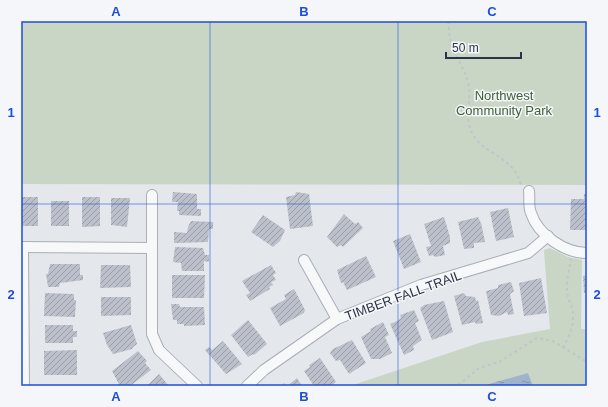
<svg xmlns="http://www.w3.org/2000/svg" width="608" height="407" viewBox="0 0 608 407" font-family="Helvetica,sans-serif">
<defs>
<pattern id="water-ripples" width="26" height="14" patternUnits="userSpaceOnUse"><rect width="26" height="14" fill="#9fb4cc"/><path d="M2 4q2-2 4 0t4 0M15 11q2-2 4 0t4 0" fill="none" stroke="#8293a7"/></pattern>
<pattern id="building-hatch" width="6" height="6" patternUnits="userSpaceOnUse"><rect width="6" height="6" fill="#bbc0ca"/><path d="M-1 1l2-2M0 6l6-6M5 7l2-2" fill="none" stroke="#989da6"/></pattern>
</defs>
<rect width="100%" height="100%" fill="#e4e7ec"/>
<g fill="#c9d6c5">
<polygon points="21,21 587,21 587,185 21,184"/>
<polygon points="550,248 568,257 582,260 581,329 587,329 587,386 350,386 482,342 550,329 544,250"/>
</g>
<polygon fill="url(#water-ripples)" points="528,373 533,386 486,386 489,384"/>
<g fill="url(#building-hatch)">
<polygon points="173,192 197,194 197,209 201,209 201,216 179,215 179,211 177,211 178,202 172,202"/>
<polygon points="296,192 309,194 313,226 290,229 286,197 295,195"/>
<polygon points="584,194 587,194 587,230 570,230 571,199 584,199"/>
<rect x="21" y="197" width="17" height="29"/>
<polygon points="82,197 100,197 100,226 82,227"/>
<polygon points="111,198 130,198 127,227 111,225"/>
<rect x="51" y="201" width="18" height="25"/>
<polygon points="508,208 514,237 496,241 490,212"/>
<polygon points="344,214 355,224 358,222 363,228 343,247 341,245 337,247 327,237"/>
<polygon points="263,215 285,230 280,241 273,247 251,232"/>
<polygon points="444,217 450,237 450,243 443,246 445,255 435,257 433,255 429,256 426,247 431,246 424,224"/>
<polygon points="478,217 481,223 485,242 474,243 474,248 464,249 458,222"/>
<polygon points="191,221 213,222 213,229 209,229 208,242 174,243 174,232 187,233 188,227"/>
<polygon points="410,234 421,262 404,269 393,241"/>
<polygon points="175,247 203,248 205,255 209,255 209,262 204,261 204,271 182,271 181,263 173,262"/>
<polygon points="366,256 376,277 347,290 343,282 341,283 337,270"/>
<polygon points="50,264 80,264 80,275 83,275 83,280 60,283 59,287 48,287 46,274 48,274"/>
<polygon points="101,265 130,265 131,287 100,288"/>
<polygon points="271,265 276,273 273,275 276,280 271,282 273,285 269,287 270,289 250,301 246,295 250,293 242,281"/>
<polygon points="172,275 205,275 204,298 172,298"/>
<polygon points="587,275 587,293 584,293 583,276"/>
<polygon points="541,278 547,313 524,316 519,283"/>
<polygon points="511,282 514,291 510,294 514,314 508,315 507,312 499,316 491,315 486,291 498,288 498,285"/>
<polygon points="294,289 305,310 304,313 280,326 270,308 286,299 284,295"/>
<polygon points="45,293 74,294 74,300 76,300 75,317 44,316"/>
<polygon points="464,293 466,296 475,297 476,301 478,300 483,323 476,324 475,322 462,325 454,296"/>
<polygon points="101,297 131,297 131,315 101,316"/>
<polygon points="444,301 453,332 432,340 420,308 424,305"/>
<polygon points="171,304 179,304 180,307 204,307 205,325 184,326 184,324 177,324 177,320 173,320"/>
<polygon points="414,310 419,321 415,323 422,340 413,346 414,350 404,355 390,324 397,321 401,318 400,315"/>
<polygon points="248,320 267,344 254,355 253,354 248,357 231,335"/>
<polygon points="383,322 389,335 385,337 392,353 380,359 371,359 361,337 371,331 370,329"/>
<polygon points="45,325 73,325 73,331 77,331 77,337 73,337 73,343 45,343"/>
<polygon points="131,325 137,344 133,347 132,349 113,354 107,345 103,333"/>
<polygon points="352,340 366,363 349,374 340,360 336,361 330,353 333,349"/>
<polygon points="223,341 242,364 226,374 205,350 209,347 212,350"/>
<polygon points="77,350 77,375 44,375 44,351"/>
<polygon points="138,351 147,361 145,363 151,370 130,386 120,386 112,371"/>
<polygon points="320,358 336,382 331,386 314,386 304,371 310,367 309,365"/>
<polygon points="159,374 169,386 147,386"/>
<polygon points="297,378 302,386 281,386 284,383 287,386"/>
</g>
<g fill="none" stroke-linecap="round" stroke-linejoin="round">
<defs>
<g id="minor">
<path d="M529,191C530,198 528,207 531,213C538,235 565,253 587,253"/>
<polyline points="152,195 152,334 159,350 197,386"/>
<polyline points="21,247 152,248"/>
<polyline points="23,247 24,386"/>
<polyline points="304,260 337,319"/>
<polyline points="247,386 264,370 337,319 421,285 528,253 548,236"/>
</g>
</defs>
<use href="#minor" stroke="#a9aeb7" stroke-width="12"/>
<g stroke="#c2c5cb" stroke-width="2" stroke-dasharray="3 3" stroke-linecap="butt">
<path d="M448,21C449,27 449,34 450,39C454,56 467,71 469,88C471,102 465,117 471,131C481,155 515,155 521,186"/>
<path d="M563,348C568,338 573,329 573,318C574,310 570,304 568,297C565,284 569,271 571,259"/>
<polyline points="452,386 461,383 479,368 499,362 537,338 553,341 587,362"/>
</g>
<use href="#minor" stroke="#f7f8fa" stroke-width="10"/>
</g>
<path fill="none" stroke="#1d4ed8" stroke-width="1" stroke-opacity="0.55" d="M210,21V386M398,21V386M21,204H587"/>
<g text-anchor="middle" stroke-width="3" stroke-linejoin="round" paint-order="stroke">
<g font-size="13" fill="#3f6138" stroke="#f4f6f9">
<text x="504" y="100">Northwest<tspan x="504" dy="15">Community Park</tspan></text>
</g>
<g font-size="13" fill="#2b3445" stroke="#f4f6f9">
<text transform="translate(403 295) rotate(-20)" y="5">TIMBER FALL TRAIL</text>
</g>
</g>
<rect width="608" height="407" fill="none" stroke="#f4f6f9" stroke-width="44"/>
<path d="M446 52v6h75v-6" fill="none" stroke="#2b3445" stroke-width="2"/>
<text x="452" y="52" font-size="12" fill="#2b3445" stroke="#f4f6f9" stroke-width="3" paint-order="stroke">50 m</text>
<rect x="22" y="22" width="564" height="363" fill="none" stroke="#1d4ed8" stroke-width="1.5"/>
<g font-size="13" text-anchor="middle" font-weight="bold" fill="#1d4ed8">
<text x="116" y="16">A</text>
<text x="304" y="16">B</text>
<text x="492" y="16">C</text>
<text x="11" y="117">1</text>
<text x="597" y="117">1</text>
<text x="11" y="299">2</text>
<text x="597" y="299">2</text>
<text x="116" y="401">A</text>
<text x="304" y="401">B</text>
<text x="492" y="401">C</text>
</g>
</svg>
